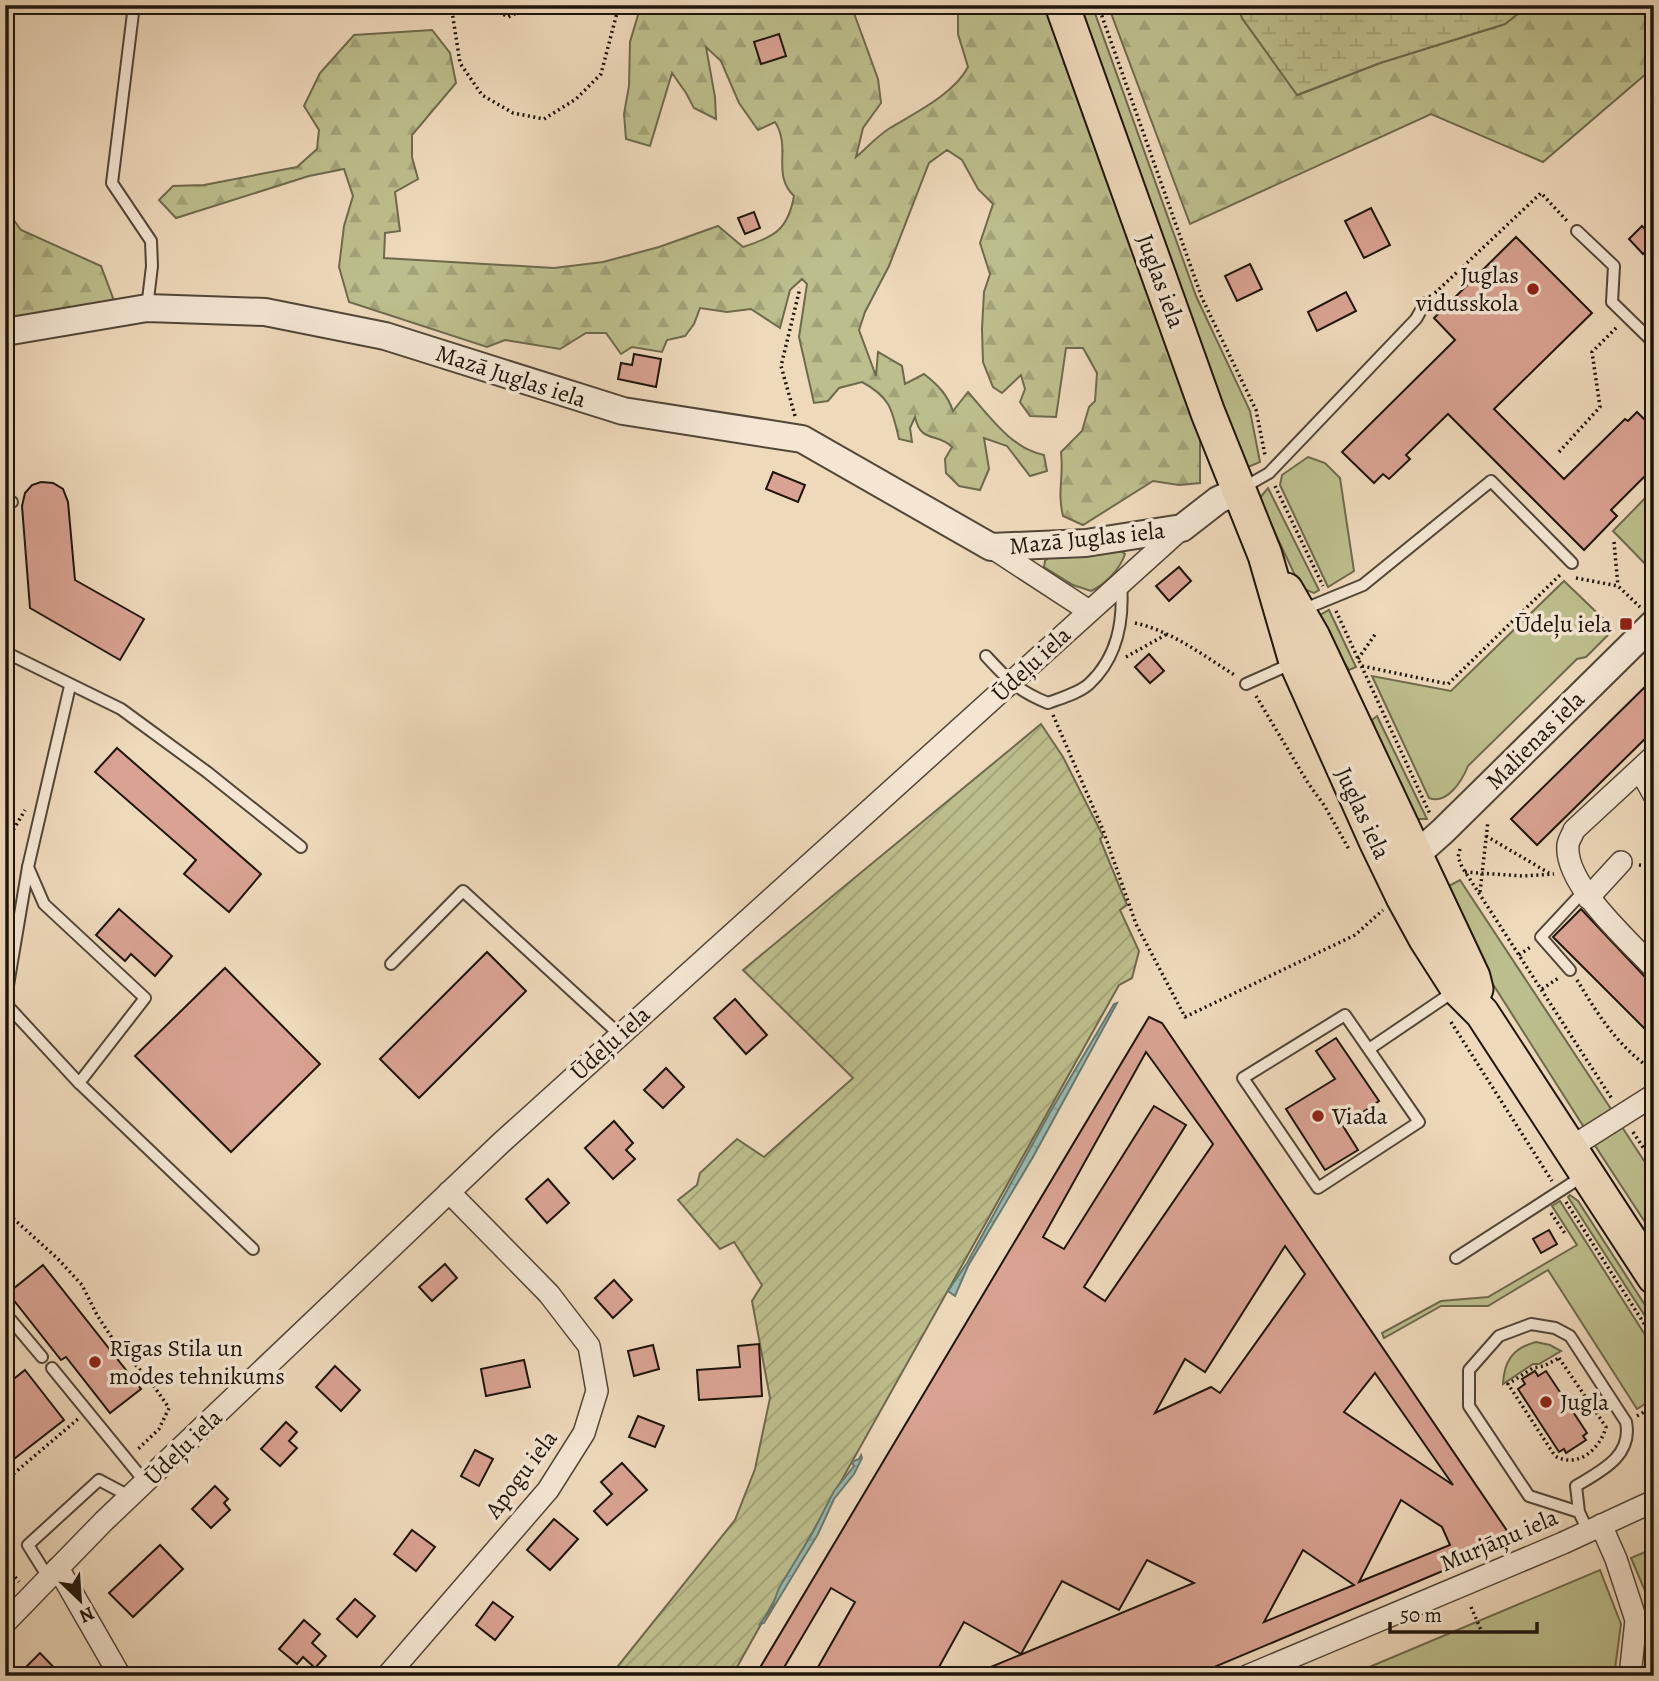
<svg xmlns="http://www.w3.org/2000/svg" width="1659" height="1681" viewBox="0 0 1659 1681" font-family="Alegreya,serif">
<defs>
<pattern id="forest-firs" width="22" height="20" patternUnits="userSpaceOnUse" patternTransform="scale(1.75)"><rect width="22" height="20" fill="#bdbe8d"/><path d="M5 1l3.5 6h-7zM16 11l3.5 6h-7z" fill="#a2a278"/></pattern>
<pattern id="wetland-marsh" width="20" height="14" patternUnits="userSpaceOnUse" patternTransform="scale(1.75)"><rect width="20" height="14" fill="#bdbe8d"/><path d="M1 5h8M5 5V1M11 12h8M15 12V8" fill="none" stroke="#a2a278"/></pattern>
<pattern id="garden-furrows" width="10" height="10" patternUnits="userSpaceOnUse" patternTransform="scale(1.75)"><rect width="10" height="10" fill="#bdbe8d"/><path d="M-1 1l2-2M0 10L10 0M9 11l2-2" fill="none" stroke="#a2a278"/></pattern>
<pattern id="water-ripples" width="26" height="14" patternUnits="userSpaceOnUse" patternTransform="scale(1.75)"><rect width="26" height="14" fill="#99bab1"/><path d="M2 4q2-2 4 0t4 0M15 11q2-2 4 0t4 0" fill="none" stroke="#839f97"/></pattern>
</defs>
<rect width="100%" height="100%" fill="#eed9bb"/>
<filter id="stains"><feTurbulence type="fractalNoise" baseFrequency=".00286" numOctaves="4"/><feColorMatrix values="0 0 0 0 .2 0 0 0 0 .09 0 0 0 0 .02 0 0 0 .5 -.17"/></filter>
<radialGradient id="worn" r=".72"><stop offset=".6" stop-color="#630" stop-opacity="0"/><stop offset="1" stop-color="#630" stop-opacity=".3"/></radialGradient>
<g fill="#bdbe8d" stroke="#6e6a4c" stroke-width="2">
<polygon points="1076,5 1092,5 1196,296 1250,411 1260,462 1248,467 1242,460"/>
<polygon points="1308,457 1325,463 1340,478 1354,571 1328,587 1280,485 1282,475"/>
<polygon points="1268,488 1319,590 1314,593 1301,588 1259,499"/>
<polygon points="1654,489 1654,573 1613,531"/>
<path d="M1118,549L1125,554C1120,569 1106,584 1091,591L1073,585L1044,567L1045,561L1051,554Z"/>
<path d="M1564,581L1614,629L1586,657L1577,659L1468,766C1462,781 1447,805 1429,798L1372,676L1451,691Z"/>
<polygon points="1329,610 1356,667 1349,670 1318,621 1320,615"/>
<polygon points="1377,716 1427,819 1416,819 1394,783 1372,720"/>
<polygon points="1460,880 1613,1112 1587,1132 1489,978 1443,889"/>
<polygon points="1622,1127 1654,1176 1654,1236 1594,1144"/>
<polygon points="1570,1195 1578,1201 1654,1319 1654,1330 1568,1197"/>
<polygon points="1560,1201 1654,1349 1653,1399 1637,1409 1548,1270 1488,1306 1441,1306 1384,1338 1382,1333 1441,1301 1488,1297 1577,1245 1552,1206"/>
<path d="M1536,1342L1550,1345L1561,1351L1539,1364H1533L1503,1384C1504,1361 1513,1348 1536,1342Z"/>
<polygon points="1654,1548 1654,1612 1631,1558"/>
<polygon points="1600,1570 1621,1624 1614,1676 1348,1676"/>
</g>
<g fill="url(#forest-firs)" stroke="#6e6a4c" stroke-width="2">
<path d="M641,5H851L878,79L881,103L863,128L856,157C867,148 877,136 890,128C915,113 954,94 968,67L958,34V5H1052L1200,438V483L1179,485L1153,481L1083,525L1063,516C1057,491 1064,477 1061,452L1082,431L1089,407L1095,401L1097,373L1083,348H1066L1056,417L1030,416L1020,402L1025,389L1021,375L1002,393L993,387L983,362L982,329L984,292L990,274L980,243L993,204L978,189L962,160L947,150L929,163L889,266L865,312L859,330L876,376L878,352L902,366L905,384L924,374C938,385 947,394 953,411L968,392C990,417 1011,448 1044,455L1047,471L1030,476L1007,446L984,438L989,469L980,490L959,486L946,473L945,459L952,447C937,432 921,444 915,417L910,428L912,442L899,439C892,409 890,397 862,382L839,388L828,401L814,403L799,337L807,284L802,279L790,290L780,328L751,309L727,312L700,308L694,324L685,336L667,340L662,352L632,347L621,354L606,333H586L560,349L505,340L487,347L349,302L339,267L344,226L353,196L344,169L309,176L176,218L159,200L173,186L204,185L297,167L317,149L319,130L304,106L320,73L354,35L432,30L450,53L456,83L412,135V157L418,179L395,192L400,231L385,233L384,258L554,268L603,262L659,247L718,226L743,247C774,237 788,230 794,196C771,174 792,148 775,122L758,130L739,103L721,61L706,47L715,97L716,119L694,108L686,93L672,73L650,146L626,139L624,114L629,86L630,42Z"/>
<polygon points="1108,5 1238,5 1242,18 1298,95 1380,63 1505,24 1529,5 1654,5 1654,67 1543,162 1431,114 1190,224"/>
<polygon points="5,208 21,230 101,266 116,306 5,317"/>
</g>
<polygon fill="url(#wetland-marsh)" stroke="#6e6a4c" stroke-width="2" points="1238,5 1529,5 1505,24 1380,63 1297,95 1242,18"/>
<polygon fill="url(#garden-furrows)" stroke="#6e6a4c" stroke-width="2" points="1041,724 1063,757 1103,836 1100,839 1127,905 1120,910 1139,951 1132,978 1119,985 732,1676 610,1676 735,1520 755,1469 770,1398 752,1301 762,1285 734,1242 720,1249 678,1200 697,1185 700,1173 737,1139 764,1157 853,1078 743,970"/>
<g fill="url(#water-ripples)" stroke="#68786f" stroke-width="2">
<polygon points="1117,1003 1033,1157 968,1266 955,1296 948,1291 967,1263 1049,1114 1114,1004"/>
<polygon points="861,1455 862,1458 854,1474 834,1499 818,1534 764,1623 760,1624 772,1607 779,1588 813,1532 834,1491 854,1466 852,1462 859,1459"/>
</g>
<g fill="#d9a292" stroke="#1e150b" stroke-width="2" fill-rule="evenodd">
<polygon points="779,34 786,56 761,64 754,42"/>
<polygon points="1371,208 1390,245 1364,258 1345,221"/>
<polygon points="754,212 760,228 745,234 738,218"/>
<polygon points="1642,226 1654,238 1654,244 1643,254 1629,239"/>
<polygon points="1516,237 1592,313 1494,409 1564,479 1625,419 1628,421 1637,412 1654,429 1654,467 1611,510 1617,516 1584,550 1448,414 1406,455 1410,459 1389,479 1383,474 1374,483 1342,452 1455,340 1434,318"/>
<polygon points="1250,264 1262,289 1237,301 1225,276"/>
<polygon points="1346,292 1356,311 1317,331 1308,312"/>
<polygon points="634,354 661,359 656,387 618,379 621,363 632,365"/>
<polygon points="773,472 805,485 798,502 766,489"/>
<polygon points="41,482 53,483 63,489 68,502 75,580 144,619 120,660 30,608 22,506 25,493 32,485"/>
<polygon points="1179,567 1191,581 1169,601 1156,586"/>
<polygon points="1149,654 1164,671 1150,683 1135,667"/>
<polygon points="1654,678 1654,730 1537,845 1511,819"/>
<polygon points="117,748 261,874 229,912 184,874 196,860 95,772"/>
<polygon points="119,909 172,956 155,976 131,954 125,961 96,935"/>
<polygon points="1581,909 1645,977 1654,982 1654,1038 1553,937"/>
<polygon points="487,952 526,991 419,1098 380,1059"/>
<polygon points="225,968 320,1064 231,1152 135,1056"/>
<polygon points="735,999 767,1035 746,1054 714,1018"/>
<path d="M1149,1017L1162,1023L1514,1541L1193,1676H969L1194,1583L1147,1560L1119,1610L1062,1581L1021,1654L964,1622L934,1676L926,1673L924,1676H813L855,1602L831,1588L779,1676H755ZM1146,1052L1213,1144L1105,1301L1084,1287L1186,1125L1154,1106L1064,1249L1043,1237ZM1285,1246L1305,1274L1220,1393L1211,1387L1155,1413L1185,1359L1205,1372ZM1375,1373L1453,1485L1344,1412ZM1401,1500L1442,1527L1450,1545L1359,1582ZM1303,1550L1354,1585L1264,1622Z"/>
<polygon points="1336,1038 1379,1101 1343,1126 1358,1150 1325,1170 1286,1109 1335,1079 1316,1051"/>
<polygon points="666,1068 684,1087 663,1108 644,1090"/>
<polygon points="614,1121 633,1143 626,1150 635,1159 613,1179 585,1148"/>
<polygon points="548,1179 569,1203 547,1223 526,1199"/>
<polygon points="1549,1230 1557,1244 1541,1253 1533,1239"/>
<polygon points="445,1264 457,1278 432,1301 419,1287"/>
<polygon points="43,1265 141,1389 110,1413 66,1357 61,1360 8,1293"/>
<polygon points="614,1280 632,1300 613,1318 595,1298"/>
<polygon points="759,1344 762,1396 699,1400 697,1370 740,1367 738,1346"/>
<polygon points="653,1345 659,1369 634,1376 628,1351"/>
<polygon points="524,1360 530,1387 486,1396 481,1369"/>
<polygon points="335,1366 360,1390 341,1411 316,1387"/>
<polygon points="25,1370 64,1420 5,1466 5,1386"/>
<polygon points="1535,1371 1538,1376 1546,1371 1587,1433 1583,1436 1586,1440 1566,1453 1564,1449 1559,1452 1518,1389 1525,1384 1522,1379"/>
<polygon points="638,1416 664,1426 655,1447 629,1437"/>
<polygon points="286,1422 297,1432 289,1441 297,1448 280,1466 261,1449"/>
<polygon points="475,1450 493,1459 479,1486 461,1476"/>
<polygon points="622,1463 647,1490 607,1525 594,1511 612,1494 601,1482"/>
<polygon points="215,1486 228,1499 224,1503 230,1510 211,1528 192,1509"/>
<polygon points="554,1519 578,1539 550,1570 527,1550"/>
<polygon points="412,1530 435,1547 416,1571 394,1554"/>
<polygon points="160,1545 183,1569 133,1617 109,1593"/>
<polygon points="355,1599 375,1616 357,1637 337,1619"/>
<polygon points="493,1602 513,1617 495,1640 476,1625"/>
<polygon points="304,1620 320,1634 312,1643 326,1656 315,1668 303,1657 297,1664 279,1649"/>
<polygon points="40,1653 62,1676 17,1676"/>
</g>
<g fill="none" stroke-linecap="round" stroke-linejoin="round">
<defs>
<g id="service">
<polyline points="134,5 112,183 151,241 152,266 147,308"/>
<polyline points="1577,231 1614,266 1612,302 1654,343"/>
<polyline points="1241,489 1269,473 1416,319 1425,303"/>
<polyline points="5,502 12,502"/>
<polyline points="1302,610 1363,585 1491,481 1572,563"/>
<polyline points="5,652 121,709 207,772 301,847"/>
<path d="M986,656C1008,680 1018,691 1048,703C1061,698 1079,693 1089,684C1118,657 1124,621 1121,583"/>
<polyline points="1246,684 1293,663"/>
<polyline points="70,686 28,867 44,904 145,998 79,1083 253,1249"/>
<polyline points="28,867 5,1003 79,1083"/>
<polyline points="391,964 463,891 619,1034"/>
<polyline points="1570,970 1541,937 1583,892"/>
<polygon points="1345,1015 1419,1122 1318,1188 1243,1078"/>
<polyline points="1369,1049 1456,990"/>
<polyline points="1456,1258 1583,1176"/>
<polyline points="5,1313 42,1357"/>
<polyline points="52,1368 146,1483"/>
<path d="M1579,1512L1529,1496L1469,1406V1370L1499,1336L1531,1324L1555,1328L1570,1336L1626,1422C1633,1456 1601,1471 1576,1486L1579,1512L1588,1531"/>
<polyline points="48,1577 28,1545 99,1480 131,1497"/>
</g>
<g id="minor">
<polyline points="991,547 1089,611"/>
<path d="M1654,756L1574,830C1573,834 1568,841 1568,845C1564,884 1629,941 1654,968"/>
<polyline points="1640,770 1654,795"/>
<polyline points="1588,898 1621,862"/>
<polyline points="1570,1148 1654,1095"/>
<polyline points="1601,1525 1616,1559 1636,1620 1630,1676"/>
<polyline points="58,1568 120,1676"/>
<polyline points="5,1623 104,1521 502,1142 1182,528"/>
<polyline points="387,1676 548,1490 584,1433 597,1391 589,1346 549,1294 449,1192"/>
<polyline points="1247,1676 1563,1543 1654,1501"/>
</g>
<g id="tertiary">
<polyline points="5,332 147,308 265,312 385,336 623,411 802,439 991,547 1086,543 1182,528 1218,500 1238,491"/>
<polyline points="1416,855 1443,831 1654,623"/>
</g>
<g id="primary">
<polyline points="1062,5 1208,413 1265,555 1296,662 1376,841 1403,897 1426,939 1458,989 1482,1013 1654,1277"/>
<polyline points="1286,590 1313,637 1473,977 1476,989"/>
</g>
</defs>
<use href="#service" stroke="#524637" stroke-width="14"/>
<use href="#minor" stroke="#524637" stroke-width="24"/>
<use href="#tertiary" stroke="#524637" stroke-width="30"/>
<use href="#primary" stroke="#1e150b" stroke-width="37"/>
<g stroke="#1e150b" stroke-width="3.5" stroke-dasharray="2 3.5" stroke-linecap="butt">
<polyline points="451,5 460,63 482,95 513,113 544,119 576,99 601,74 619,5"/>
<polyline points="493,5 492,8 508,17 534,5"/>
<polyline points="1098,5 1202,298 1256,410 1265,455"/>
<polyline points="1435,293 1541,193 1568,222"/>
<polyline points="795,416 781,366 800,288"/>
<polyline points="1559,452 1600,407 1592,352 1618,326"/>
<polyline points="1275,486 1323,586"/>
<polyline points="1614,542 1618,586"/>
<polyline points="1576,578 1618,586 1640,607"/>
<polyline points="1336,611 1430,814"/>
<path d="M1135,623C1172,631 1204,656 1236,676"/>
<polyline points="1126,657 1167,634"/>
<polyline points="1358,659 1376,633"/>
<polyline points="1362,666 1448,684 1562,573"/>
<polyline points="1256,696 1308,783 1324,805 1350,851"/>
<polyline points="1053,715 1103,830 1136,924 1185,1017 1355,935 1383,910"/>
<polyline points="1486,836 1549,873"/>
<polyline points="5,844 25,810"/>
<polyline points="1460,849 1458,857 1462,867 1612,1099"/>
<polyline points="1639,865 1654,867"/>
<polyline points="1465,872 1523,876 1554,874"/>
<polyline points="1480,892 1488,821"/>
<polyline points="1519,955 1532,946"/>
<path d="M1577,980C1598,1015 1619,1048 1654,1071"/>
<polyline points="1542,989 1560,977"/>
<polyline points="1451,1022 1552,1181"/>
<polyline points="1633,1132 1654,1164"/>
<polyline points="1566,1202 1654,1339"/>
<polyline points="5,1211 58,1259 82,1285 97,1315 114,1341 151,1382 169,1408 159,1429 136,1451"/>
<polyline points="1551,1213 1566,1235"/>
<path d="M1559,1358L1606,1427C1600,1449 1578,1469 1555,1456L1508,1384L1533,1368L1544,1366Z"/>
<polyline points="1648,1410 1654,1420"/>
<polyline points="1637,1416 1654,1406"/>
<polyline points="5,1481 78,1419"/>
<polyline points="5,1564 19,1582"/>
<polyline points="1471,1607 1481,1630"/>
</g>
<use href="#service" stroke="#f4e6d3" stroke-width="10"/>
<use href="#minor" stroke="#f4e6d3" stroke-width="21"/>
<use href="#tertiary" stroke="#f4e6d3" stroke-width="26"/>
<use href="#primary" stroke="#eed9bb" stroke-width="33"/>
</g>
<g fill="#8f2418" stroke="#f4e6d3" stroke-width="2.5">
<circle cx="1533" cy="289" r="7"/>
<rect x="1619" y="617" width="14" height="14" rx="3.5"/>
<circle cx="1318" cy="1116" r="7"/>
<circle cx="95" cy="1362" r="7"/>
<circle cx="1546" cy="1402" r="7"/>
</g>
<g text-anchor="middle" stroke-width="7" stroke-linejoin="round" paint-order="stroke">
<g font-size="24" fill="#1e150b" stroke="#f4e6d3" text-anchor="start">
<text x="1519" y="283" text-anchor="end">Juglas<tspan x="1519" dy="28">vidusskola</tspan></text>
<text x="1612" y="632" text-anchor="end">Ūdeļu iela</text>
<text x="1332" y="1124">Viada</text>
<text x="109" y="1356">Rīgas Stila un<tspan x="109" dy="28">modes tehnikums</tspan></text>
<text x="1560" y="1410">Jugla</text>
</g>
<g font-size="24" fill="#1e150b" stroke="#f4e6d3">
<text transform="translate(1161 281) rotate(70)" y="8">Juglas iela</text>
<text transform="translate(511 376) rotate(18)" y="8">Mazā Juglas iela</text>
<text transform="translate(1087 538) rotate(-6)" y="8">Mazā Juglas iela</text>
<text transform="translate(1031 664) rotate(-43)" y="8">Ūdeļu iela</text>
<text transform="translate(1535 740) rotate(-45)" y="8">Malienas iela</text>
<text transform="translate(1363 813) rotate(65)" y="8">Juglas iela</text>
<text transform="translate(610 1043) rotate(-42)" y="8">Ūdeļu iela</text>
<text transform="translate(183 1447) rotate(-44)" y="8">Ūdeļu iela</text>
<text transform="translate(521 1474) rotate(-53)" y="8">Apogu iela</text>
<text transform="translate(1499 1540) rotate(-23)" y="8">Murjāņu iela</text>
</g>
</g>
<rect width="1659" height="1681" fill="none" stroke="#eed9bb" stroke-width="28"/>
<rect x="7" y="7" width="1645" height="1667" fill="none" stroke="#1e150b" stroke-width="3.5"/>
<rect x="14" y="14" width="1631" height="1653" fill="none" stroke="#1e150b" stroke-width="2"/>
<g transform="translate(80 1600) rotate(155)" stroke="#f4e6d3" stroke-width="5" paint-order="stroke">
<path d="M0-5L12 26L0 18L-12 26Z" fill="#1e150b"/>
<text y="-10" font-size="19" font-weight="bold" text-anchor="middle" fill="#1e150b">N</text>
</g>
<path d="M1390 1622v10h147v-10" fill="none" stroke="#1e150b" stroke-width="3.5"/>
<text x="1400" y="1622" font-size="21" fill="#1e150b" stroke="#f4e6d3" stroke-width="5" paint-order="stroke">50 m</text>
<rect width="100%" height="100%" filter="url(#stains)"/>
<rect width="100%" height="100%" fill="url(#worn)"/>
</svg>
